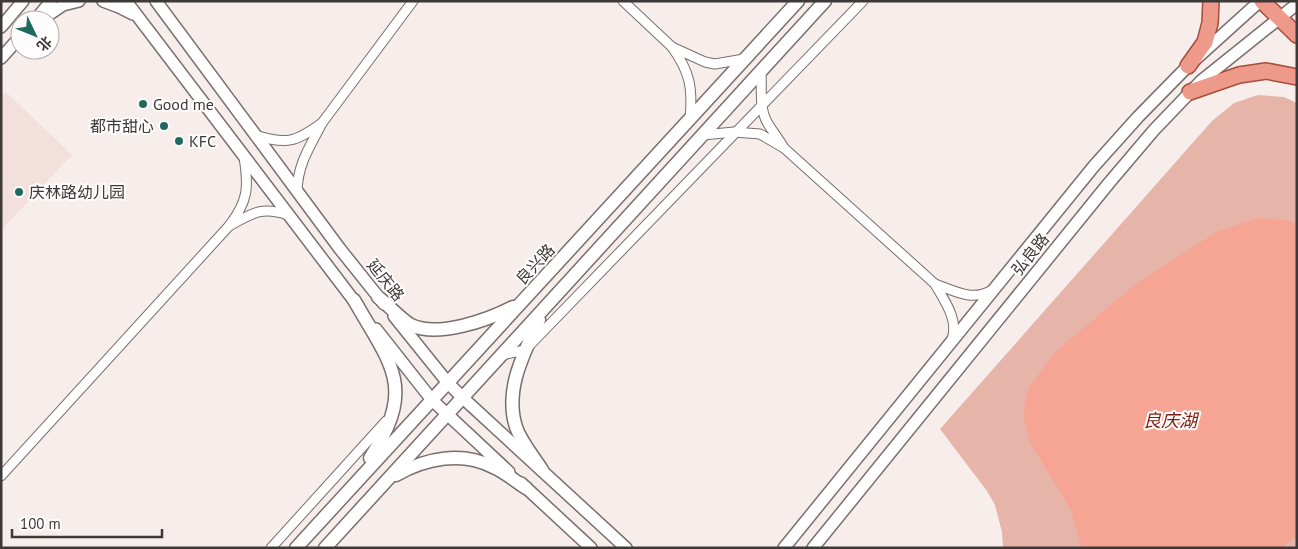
<svg xmlns="http://www.w3.org/2000/svg" width="1298" height="549" viewBox="0 0 1298 549" font-family="'PT Sans','Noto Sans SC',sans-serif">
<rect width="100%" height="100%" fill="#f7edeb"/>
<polygon fill="#f3e0dc" points="6,92 72,155 1,230 1,96"/>
<polygon fill="#e7b4a9" points="1258,95 1284,97 1297,103 1297,548 1003,548 1002,532 995,505 987,491 940,429 1212,121 1234,103"/>
<polygon fill="#f6a493" points="1258,218 1285,220 1297,224 1297,536 1287,542 1284,548 1081,548 1071,510 1030,443 1023,415 1029,387 1055,352 1136,284 1218,231"/>
<g fill="none" stroke-linecap="round" stroke-linejoin="round">
<defs>
<g id="minor">
<polyline points="623,1 672,47"/>
<path d="M690,119C693,88 690,72 672,47L705,62L715,64L744,59"/>
<polyline points="322,123 413,1"/>
<path d="M255,135C287,145 296,142 322,123C310,147 298,163 297,191"/>
<path d="M703,135L734,132L760,134L784,148C779,139 772,131 767,122C759,108 762,87 761,71"/>
<polyline points="784,148 935,284"/>
<path d="M244,157C249,188 248,201 229,226C252,213 262,206 288,215"/>
<path d="M952,339C959,320 944,300 935,284C955,291 972,302 992,290"/>
<polyline points="502,355 525,350 863,1"/>
<polyline points="1,476 229,226"/>
<polyline points="271,548 386,421"/>
</g>
<g id="tertiary">
<polyline points="103,1 119,7 133,14"/>
<polyline points="126,1 358,306"/>
<polyline points="156,1 340,249 384,304"/>
<polyline points="38,17 51,1"/>
<polyline points="41,20 63,5 79,1"/>
<polyline points="1,27 23,1"/>
<polyline points="1,58 20,37"/>
<polyline points="394,316 448,383 463,398 626,548"/>
<polyline points="376,329 432,400 509,472"/>
<polyline points="521,483 591,548"/>
<polyline points="784,548 1094,166 1138,117 1188,66 1260,1"/>
<polyline points="813,548 1109,183 1154,130 1201,81 1297,4"/>
</g>
<g id="secondary">
<path d="M378,297C387,304 402,320 411,325C438,338 488,320 513,307"/>
<path d="M354,300C391,365 417,387 370,458"/>
<path d="M539,320C524,353 504,390 516,427C521,442 534,457 542,470"/>
<path d="M396,475C426,458 462,451 493,467C505,472 515,481 526,488"/>
<polyline points="296,548 798,1"/>
<polyline points="325,548 825,1"/>
</g>
<g id="primary">
<polyline points="1262,1 1297,35"/>
<polyline points="1188,66 1205,42 1210,23 1211,1"/>
<polyline points="1190,92 1239,75 1266,71 1297,77"/>
</g>
</defs>
<use href="#minor" stroke="#796f6d" stroke-width="11"/>
<use href="#tertiary" stroke="#796f6d" stroke-width="14"/>
<use href="#secondary" stroke="#796f6d" stroke-width="15"/>
<use href="#primary" stroke="#a84c3b" stroke-width="18"/>
<use href="#minor" stroke="#fff" stroke-width="9"/>
<use href="#tertiary" stroke="#fff" stroke-width="11"/>
<use href="#secondary" stroke="#fff" stroke-width="12"/>
<use href="#primary" stroke="#ee9a8b" stroke-width="15"/>
</g>
<g fill="#20695f" stroke="#fefcfc" stroke-width="2">
<circle cx="143" cy="104" r="5"/>
<circle cx="164" cy="126" r="5"/>
<circle cx="179" cy="141" r="5"/>
<circle cx="19" cy="192" r="5"/>
</g>
<g text-anchor="middle" stroke-width="4" stroke-linejoin="round" paint-order="stroke">
<g font-size="16" fill="#3d3938" stroke="#fefcfc" text-anchor="start">
<text x="153" y="110">Good me</text>
<text x="154" y="132" text-anchor="end">都市甜心</text>
<text x="189" y="147">KFC</text>
<text x="29" y="198">庆林路幼儿园</text>
</g>
<g font-size="16" fill="#3d3938" stroke="#fefcfc">
<text transform="translate(1030 254) rotate(-51)" y="6">弘良路</text>
<text transform="translate(535 264) rotate(-47)" y="6">良兴路</text>
<text transform="translate(386 280) rotate(51)" y="6">延庆路</text>
</g>
<g font-size="18" font-style="italic" fill="#7c1e0e" stroke="#fefcfc">
<text x="1170" y="427">良庆湖</text>
</g>
</g>
<rect width="1298" height="549" fill="none" stroke="#3d3938" stroke-width="5"/>
<g transform="translate(35 35) rotate(133)"><circle r="24" fill="#fefcfc" stroke="#b1aeae"/>
<path d="M0-4L9 19L0 12L-9 19Z" fill="#20695f"/>
<text y="-8" font-size="14" font-weight="bold" text-anchor="middle" fill="#3d3938">北</text>
</g>
<path d="M12 529v8h150v-8" fill="none" stroke="#3d3938" stroke-width="2.5"/>
<text x="20" y="529" font-size="15" fill="#3d3938" stroke="#fefcfc" stroke-width="4" paint-order="stroke">100 m</text>
</svg>
